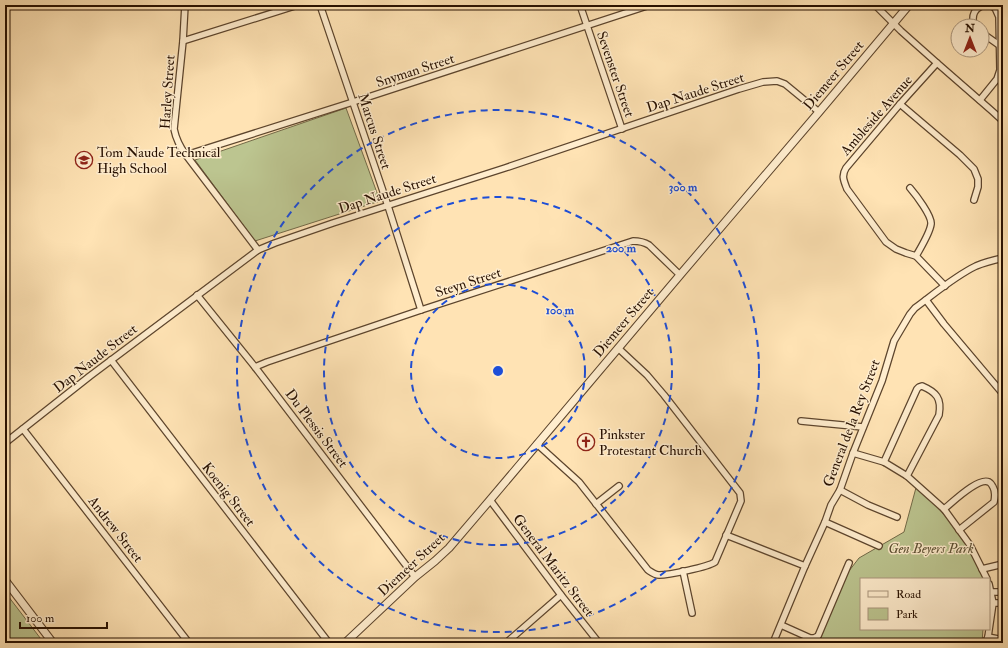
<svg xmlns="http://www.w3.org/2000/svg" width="1008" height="648" viewBox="0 0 1008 648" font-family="'IM FELL Double Pica',serif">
<rect width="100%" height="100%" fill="#ffe3b4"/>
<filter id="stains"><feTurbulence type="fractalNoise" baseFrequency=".005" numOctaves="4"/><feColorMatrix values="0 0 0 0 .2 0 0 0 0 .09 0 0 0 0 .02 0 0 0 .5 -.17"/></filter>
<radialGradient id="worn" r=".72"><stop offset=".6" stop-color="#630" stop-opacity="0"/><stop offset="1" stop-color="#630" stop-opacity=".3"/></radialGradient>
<g fill="#bcc590" stroke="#726a48">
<polygon points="346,108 380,201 255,241 195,160"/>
<polygon points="917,484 965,539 986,579 861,579 861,629 983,629 982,643 816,643 842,580 859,558 904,532"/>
<polygon points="5,592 44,643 5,643"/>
</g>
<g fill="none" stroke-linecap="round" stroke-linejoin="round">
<defs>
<g id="minor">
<path d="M185,5L183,41L174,129C176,139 180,147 186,155L258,250"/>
<polyline points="320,5 388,206 421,310"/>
<polyline points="580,5 622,129"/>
<polyline points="875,5 901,31 937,63 992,111 1003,121"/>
<path d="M975,26C970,16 975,7 985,5"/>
<polyline points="982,33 999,45"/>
<polyline points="183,41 298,5"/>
<path d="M937,63L900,104L846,168C841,176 844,181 847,189L886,242L896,249L906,253L916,256L945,286"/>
<polyline points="980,100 997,79 1000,70 999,17 995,8 991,6 987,5"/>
<polyline points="900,104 960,155 974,169 978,179 978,187 974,200"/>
<polyline points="186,155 353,102 650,5"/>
<path d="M910,188C916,195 932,216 931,224C930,233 921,247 916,256"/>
<polyline points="197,295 255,367 415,577"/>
<polyline points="926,300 944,324 1003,394"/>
<polyline points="111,360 329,643"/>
<path d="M255,367L267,362L421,310L633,241C639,241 644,242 649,245L680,275"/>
<polyline points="801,421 863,427"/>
<polyline points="23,429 189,643"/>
<polyline points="5,443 90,376 258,250 275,243 333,223 505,168 739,89 763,82 777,81 785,84 819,112"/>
<path d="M537,444L579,482L648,570C651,572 655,575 659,575C669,575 708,567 715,562L741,501L740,493L664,395L647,375L618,348"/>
<polyline points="853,453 884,462 907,476 944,509 970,545 987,579"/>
<path d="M884,462L917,389L919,387L922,386C936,392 942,398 939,415L907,476"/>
<polyline points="840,490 868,505 897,517"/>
<polyline points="490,500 561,595 599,643"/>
<polyline points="596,504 619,486"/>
<path d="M944,509C953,502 978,477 989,482C991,483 992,485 993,487C996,492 995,497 994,502L959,530"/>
<polyline points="825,522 879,546"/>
<polyline points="726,535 805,566"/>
<polyline points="982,569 1003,564"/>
<polyline points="683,571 692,613"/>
<polyline points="992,592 1003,592"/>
<polyline points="993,603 1003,603"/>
<polyline points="781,625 810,638 814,638 818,636 849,563"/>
<polyline points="988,637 1003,640"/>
<polyline points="506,643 561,595"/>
<path d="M773,643L805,566L825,522L831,505L840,490L853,453L882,381L894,341L910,314L915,308C934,294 955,276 976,266C985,262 994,260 1003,258"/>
<polyline points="985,643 988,637 993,603 989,584"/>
</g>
<g id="tertiary">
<polyline points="5,580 53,643"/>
<polyline points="345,643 415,577 435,561 449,548 490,500 680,275 819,112 909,5"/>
</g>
</defs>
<use href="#minor" stroke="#5d452d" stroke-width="8"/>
<use href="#tertiary" stroke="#5d452d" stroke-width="9"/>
<use href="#minor" stroke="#ffedce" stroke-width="5.5"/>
<use href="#tertiary" stroke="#ffedce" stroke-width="7"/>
</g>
<g fill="none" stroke="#1d4ed8" stroke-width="2" stroke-dasharray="7 5">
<circle cx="498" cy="371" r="87"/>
<circle cx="498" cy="371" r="174"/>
<circle cx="498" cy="371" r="261"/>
</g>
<defs>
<symbol id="school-ring" viewBox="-11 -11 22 22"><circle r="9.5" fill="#ffedce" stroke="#8f2418" stroke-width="1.5"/><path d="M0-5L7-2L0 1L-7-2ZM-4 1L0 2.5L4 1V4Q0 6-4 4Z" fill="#8f2418"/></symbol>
<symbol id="church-ring" viewBox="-11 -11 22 22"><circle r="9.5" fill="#ffedce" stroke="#8f2418" stroke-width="1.5"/><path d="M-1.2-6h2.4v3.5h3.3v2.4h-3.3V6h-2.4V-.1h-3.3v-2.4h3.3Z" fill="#8f2418"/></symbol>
</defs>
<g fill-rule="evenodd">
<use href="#school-ring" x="74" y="150" width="20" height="20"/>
<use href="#church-ring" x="576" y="432" width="20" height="20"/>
</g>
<g text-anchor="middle" stroke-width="3" stroke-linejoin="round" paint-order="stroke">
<g font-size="14" fill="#271000" stroke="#ffedce">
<text transform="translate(415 70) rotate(-18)" y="5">Snyman Street</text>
<text transform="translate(616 74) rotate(71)" y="5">Sevenster Street</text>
<text transform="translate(833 75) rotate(-50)" y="5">Diemeer Street</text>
<text transform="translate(167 92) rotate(-86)" y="5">Harley Street</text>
<text transform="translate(695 92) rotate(-18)" y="5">Dap Naude Street</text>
<text transform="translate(876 115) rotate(-49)" y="5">Ambleside Avenue</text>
<text transform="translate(375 131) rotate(72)" y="5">Marcus Street</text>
<text transform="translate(387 193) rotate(-18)" y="5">Dap Naude Street</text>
<text transform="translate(468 282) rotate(-18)" y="5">Steyn Street</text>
<text transform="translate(623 322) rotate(-50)" y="5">Diemeer Street</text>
<text transform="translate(95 358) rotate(-38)" y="5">Dap Naude Street</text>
<text transform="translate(851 423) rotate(-69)" y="5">General de la Rey Street</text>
<text transform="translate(317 428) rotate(53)" y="5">Du Plessis Street</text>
<text transform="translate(229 494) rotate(52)" y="5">Koenig Street</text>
<text transform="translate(116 529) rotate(52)" y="5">Andrew Street</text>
<text transform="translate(411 564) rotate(-43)" y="5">Diemeer Street</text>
<text transform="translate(554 565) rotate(53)" y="5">General Maritz Street</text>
</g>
<g font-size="14" fill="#271000" stroke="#ffedce" text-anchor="start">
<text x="97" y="157">Tom Naude Technical<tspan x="97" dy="16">High School</tspan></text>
<text x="599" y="439">Pinkster<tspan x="599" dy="16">Protestant Church</tspan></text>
</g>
<g font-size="14" font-style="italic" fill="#5b4f32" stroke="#ffedce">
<text x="931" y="553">Gen Beyers Park</text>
</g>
</g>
<circle cx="498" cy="371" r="6" fill="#1d4ed8" stroke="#ffedce" stroke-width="2"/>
<g font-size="12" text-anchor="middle" font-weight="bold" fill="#1d4ed8" stroke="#ffedce" stroke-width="3" stroke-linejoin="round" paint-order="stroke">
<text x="683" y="191">300 m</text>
<text x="621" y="252">200 m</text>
<text x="560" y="314">100 m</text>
</g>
<rect width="1008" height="648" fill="none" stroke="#ffe3b4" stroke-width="20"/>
<rect x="6" y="6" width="996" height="636" fill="none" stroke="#271000" stroke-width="2"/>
<rect x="10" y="10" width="988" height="628" fill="none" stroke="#271000"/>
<rect x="860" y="578" width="130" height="52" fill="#ffedce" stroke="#a9957c"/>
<rect x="868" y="591" width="20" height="6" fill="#ffedce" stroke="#a9957c"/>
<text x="896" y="598" font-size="12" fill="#271000">Road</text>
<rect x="868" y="608" width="20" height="12" fill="#bcc590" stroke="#a9957c"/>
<text x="896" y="618" font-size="12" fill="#271000">Park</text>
<g transform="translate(970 38)"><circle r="19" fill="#ffedce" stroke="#a9957c"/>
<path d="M0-3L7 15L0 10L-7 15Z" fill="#8f2418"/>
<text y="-6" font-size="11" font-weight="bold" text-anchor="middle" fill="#271000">N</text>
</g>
<path d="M20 622v6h87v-6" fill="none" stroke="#271000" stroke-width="2"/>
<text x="26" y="622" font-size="12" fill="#271000" stroke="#ffedce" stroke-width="3" paint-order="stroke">100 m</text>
<rect width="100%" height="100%" filter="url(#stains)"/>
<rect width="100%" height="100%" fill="url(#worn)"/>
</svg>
